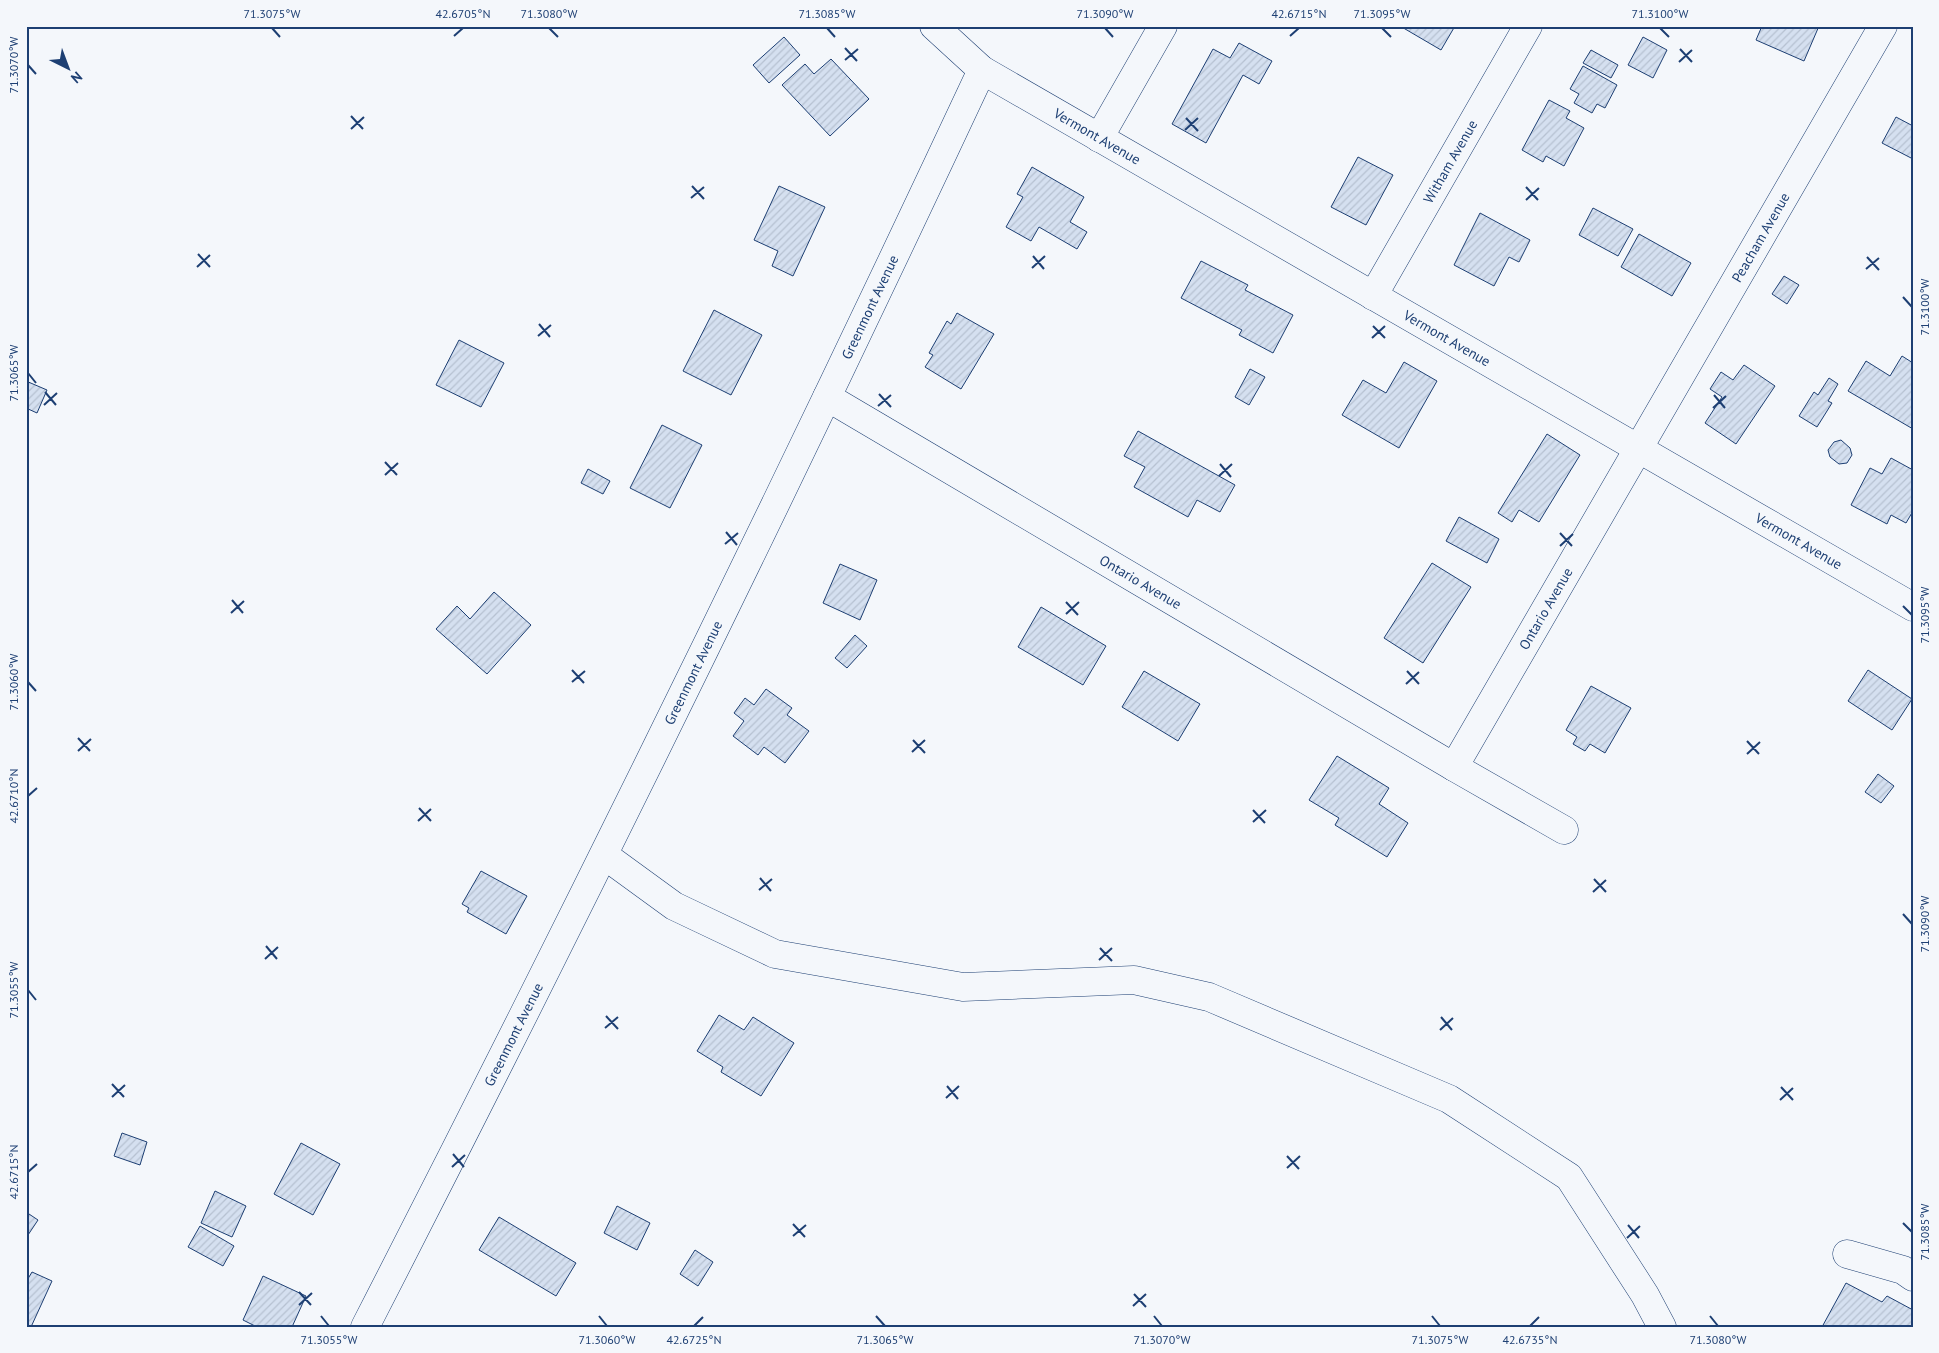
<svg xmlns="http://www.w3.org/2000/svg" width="1939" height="1353" viewBox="0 0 1939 1353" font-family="'PT Sans',sans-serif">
<defs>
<pattern id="building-hatch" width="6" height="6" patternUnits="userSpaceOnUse" patternTransform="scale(1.25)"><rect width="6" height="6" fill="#d5e0f0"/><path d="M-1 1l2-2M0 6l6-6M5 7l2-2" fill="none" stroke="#b6c1d1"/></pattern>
</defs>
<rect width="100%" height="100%" fill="#f4f7fb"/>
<g fill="url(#building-hatch)" stroke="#1d3f73">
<polygon points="1400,26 1455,26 1441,50"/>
<polygon points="1762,26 1819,26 1804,61 1756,40"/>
<polygon points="784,37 800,55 769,83 753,65"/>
<polygon points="1643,37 1667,50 1653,78 1628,65"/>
<polygon points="1239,43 1272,61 1259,84 1243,75 1206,143 1172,124 1213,49 1230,58"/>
<polygon points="1591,50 1618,65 1611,78 1583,63"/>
<polygon points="831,59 869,99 830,136 782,85 805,64 814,74"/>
<polygon points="1583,66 1617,85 1605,108 1597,104 1592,113 1574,103 1579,94 1570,89"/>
<polygon points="1549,100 1570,111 1566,118 1584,128 1564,166 1546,156 1543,162 1522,150"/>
<polygon points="1896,117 1913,126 1913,159 1882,143"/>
<polygon points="1358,157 1393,175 1366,225 1331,207"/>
<polygon points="1032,167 1084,197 1070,222 1087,232 1077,249 1039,227 1031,241 1006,227 1023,197 1017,194"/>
<polygon points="779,186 825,207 793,276 772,266 778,251 754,240"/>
<polygon points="1593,208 1633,229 1618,256 1579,235"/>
<polygon points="1480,213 1530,240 1519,262 1509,257 1494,286 1454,265"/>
<polygon points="1639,234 1691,263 1672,296 1621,267"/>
<polygon points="1201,261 1248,285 1245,290 1293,315 1273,353 1239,335 1242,330 1181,298"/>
<polygon points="1784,276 1799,285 1787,304 1772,294"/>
<polygon points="714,310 762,335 731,395 683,371"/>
<polygon points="957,313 994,334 961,389 925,367 933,355 929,353 947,321 951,324"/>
<polygon points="459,340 504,363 481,407 436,385"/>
<polygon points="1902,356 1913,363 1913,429 1848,391 1866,361 1890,376"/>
<polygon points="1404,362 1437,381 1399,448 1342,415 1363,380 1386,393"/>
<polygon points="1744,365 1775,386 1736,444 1705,423 1722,397 1710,389 1721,372 1733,380"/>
<polygon points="1250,369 1265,377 1249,405 1235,397"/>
<polygon points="1829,378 1838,384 1828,401 1832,403 1817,427 1799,416 1814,392 1818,395"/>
<polygon points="26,381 47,390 37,413 26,408"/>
<polygon points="662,425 702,445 670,508 630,488"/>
<polygon points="1138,431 1235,485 1220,512 1197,500 1188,517 1134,487 1145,467 1124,456"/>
<polygon points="1547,434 1580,455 1539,522 1519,510 1512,522 1498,513"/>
<polygon points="1841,440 1850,448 1852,455 1847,463 1839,464 1830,457 1828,450 1834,442"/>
<polygon points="1891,458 1913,470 1913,511 1906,523 1891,515 1887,524 1851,505 1870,468 1882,474"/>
<polygon points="588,469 610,481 603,494 581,483"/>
<polygon points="1459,517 1499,539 1487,563 1446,541"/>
<polygon points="1432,563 1471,587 1423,663 1384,638"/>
<polygon points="840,564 877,580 860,620 823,603"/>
<polygon points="494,592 531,625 487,674 436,629 457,606 470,619"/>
<polygon points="1041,607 1106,646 1083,685 1018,647"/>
<polygon points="855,635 867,646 847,668 835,658"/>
<polygon points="1868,670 1912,699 1892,730 1848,701"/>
<polygon points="1144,671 1200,704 1178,741 1122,707"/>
<polygon points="1591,686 1631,708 1605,753 1590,744 1585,751 1573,744 1577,737 1566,730"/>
<polygon points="766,689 792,708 787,715 809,731 785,763 764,747 758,755 733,736 744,721 734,713 745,698 754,705"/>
<polygon points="1337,756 1389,788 1379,804 1408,823 1387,857 1335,825 1339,818 1309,800"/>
<polygon points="1878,774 1894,786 1881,803 1865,792"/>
<polygon points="481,871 527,896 506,934 467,912 469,908 462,904"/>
<polygon points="719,1015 744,1030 753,1017 794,1043 761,1096 721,1072 723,1067 697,1051"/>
<polygon points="122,1133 147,1142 140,1165 114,1156"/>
<polygon points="301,1143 340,1164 313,1215 274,1194"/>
<polygon points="215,1191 246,1206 232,1237 201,1223"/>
<polygon points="617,1206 650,1223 637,1250 604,1233"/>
<polygon points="26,1212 38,1220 26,1238"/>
<polygon points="499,1217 576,1263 556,1296 479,1250"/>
<polygon points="200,1226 234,1246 223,1266 188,1247"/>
<polygon points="695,1250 713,1262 698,1286 680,1274"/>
<polygon points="32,1272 52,1281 31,1327 26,1327 26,1282"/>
<polygon points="263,1276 306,1296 292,1327 257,1327 243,1320"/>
<polygon points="1846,1283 1882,1302 1887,1296 1913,1310 1913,1327 1822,1327"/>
</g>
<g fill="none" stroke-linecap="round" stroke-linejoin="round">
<defs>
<g id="minor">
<path id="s1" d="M934,26L982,70L1913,607"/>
<polyline points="1099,138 1163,26"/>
<path id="s2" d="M1373,296L1528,26"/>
<path id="s3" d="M827,397L1454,767L1883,26"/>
<polyline points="1454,767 1564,830"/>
<polyline points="604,855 674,906 775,954 963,987 1134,980 1209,997 1449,1099 1569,1177 1645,1295 1662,1327"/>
<polyline points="1847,1254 1903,1270 1913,1277"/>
<path id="s4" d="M365,1327C578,912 784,493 982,70"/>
</g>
</defs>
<use href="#minor" stroke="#1d3f73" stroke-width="29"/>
<use href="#minor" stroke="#f4f7fb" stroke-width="28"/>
</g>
<path fill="none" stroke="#1d3f73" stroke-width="2" d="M272,28L280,37M549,28L558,37M827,28L835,37M1105,28L1113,37M1382,28L1391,37M1660,28L1669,37M454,36L463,28M1290,36L1299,28M845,48L857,61M1680,49L1692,62M845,60L858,49M1679,62L1692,50M28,65L36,74M351,116L363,129M1186,118L1198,131M351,129L364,117M1185,130L1198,118M692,186L704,199M1526,187L1538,200M691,198L704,187M1526,200L1539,188M198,254L210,267M1033,256L1044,269M1867,257L1879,270M197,267L210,255M1032,268L1045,256M1866,269L1879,258M1903,297L1912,307M539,324L550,337M1373,326L1385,338M538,336L551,325M1372,338L1385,326M28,373L36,383M45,392L56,405M879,394L891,407M1714,395L1725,408M44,405L57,393M878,406L891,395M1713,408L1726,396M385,462L397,475M1220,464L1231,477M385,475L398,463M1219,476L1232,464M726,532L737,545M1560,533L1572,546M725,544L738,533M1560,546L1573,534M232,600L243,613M1066,602L1078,615M1903,606L1912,615M231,613L244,601M1066,614L1079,602M572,670L584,683M1407,671L1419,684M28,682L36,691M572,682L585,671M1406,684L1419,672M78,738L90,751M913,740L925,753M1747,741L1759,754M78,751L91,739M912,752L925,740M1747,754L1760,742M28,796L37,788M419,808L431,821M1253,810L1265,823M418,821L431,809M1253,822L1266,810M760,878L771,891M1594,879L1606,892M759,890L772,879M1593,892L1606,880M1903,914L1912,924M266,946L277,959M1100,948L1112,961M265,959L278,947M1099,960L1112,948M28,990L36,1000M606,1016L618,1029M1441,1017L1452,1030M605,1028L618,1017M1440,1030L1453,1018M112,1084L124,1097M947,1086L958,1099M1781,1087L1793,1100M112,1097L125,1085M946,1098L959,1086M1780,1100L1793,1088M453,1154L464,1167M1287,1156L1299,1169M452,1167L465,1155M1287,1168L1300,1156M28,1172L37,1164M1903,1223L1912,1232M793,1224L805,1237M1628,1225L1639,1238M793,1236L806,1225M1627,1238L1640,1226M299,1292L311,1305M1134,1294L1146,1307M299,1305L312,1293M1133,1306L1146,1294M321,1316L329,1326M599,1316L607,1326M876,1316L885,1326M1154,1316L1162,1326M1432,1316L1440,1326M1710,1316L1718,1326M694,1326L703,1317M1530,1326L1539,1317"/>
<g text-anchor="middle" stroke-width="4" stroke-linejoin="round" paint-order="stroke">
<g font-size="14" fill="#1d3f73" stroke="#f4f7fb">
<text dy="5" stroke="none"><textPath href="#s1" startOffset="198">Vermont Avenue</textPath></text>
<text dy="5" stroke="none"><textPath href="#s2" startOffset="155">Witham Avenue</textPath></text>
<text dy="5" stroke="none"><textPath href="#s3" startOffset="1340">Peacham Avenue</textPath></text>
<text dy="5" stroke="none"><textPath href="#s4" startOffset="1138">Greenmont Avenue</textPath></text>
<text dy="5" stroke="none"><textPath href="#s1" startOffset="602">Vermont Avenue</textPath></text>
<text dy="5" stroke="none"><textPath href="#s1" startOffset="1008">Vermont Avenue</textPath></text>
<text dy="5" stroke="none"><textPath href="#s3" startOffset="364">Ontario Avenue</textPath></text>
<text dy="5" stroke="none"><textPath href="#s3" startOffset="911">Ontario Avenue</textPath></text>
<text dy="5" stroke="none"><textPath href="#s4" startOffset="732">Greenmont Avenue</textPath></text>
<text dy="5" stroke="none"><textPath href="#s4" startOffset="328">Greenmont Avenue</textPath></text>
</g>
</g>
<rect width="1939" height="1353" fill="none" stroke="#f4f7fb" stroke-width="55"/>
<g transform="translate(68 68) rotate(138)" stroke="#f4f7fb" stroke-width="4" paint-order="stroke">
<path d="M0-4L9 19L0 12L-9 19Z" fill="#1d3f73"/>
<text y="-8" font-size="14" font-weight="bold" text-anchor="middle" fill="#1d3f73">N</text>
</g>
<rect x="28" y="28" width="1884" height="1298" fill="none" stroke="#1d3f73" stroke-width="2"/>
<g font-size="12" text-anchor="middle" fill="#1d3f73">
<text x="272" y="18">71.3075°W</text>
<text x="463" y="18">42.6705°N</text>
<text x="549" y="18">71.3080°W</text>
<text x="827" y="18">71.3085°W</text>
<text x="1105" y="18">71.3090°W</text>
<text x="1299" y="18">42.6715°N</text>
<text x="1382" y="18">71.3095°W</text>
<text x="1660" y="18">71.3100°W</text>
<text transform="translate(14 65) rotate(-90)" y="4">71.3070°W</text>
<text transform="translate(1925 307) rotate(-90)" y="4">71.3100°W</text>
<text transform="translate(14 373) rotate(-90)" y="4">71.3065°W</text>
<text transform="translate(1925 615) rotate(-90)" y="4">71.3095°W</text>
<text transform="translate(14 682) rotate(-90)" y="4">71.3060°W</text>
<text transform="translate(14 796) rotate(-90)" y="4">42.6710°N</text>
<text transform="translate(1925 924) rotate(-90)" y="4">71.3090°W</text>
<text transform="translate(14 990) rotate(-90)" y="4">71.3055°W</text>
<text transform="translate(14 1172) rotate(-90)" y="4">42.6715°N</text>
<text transform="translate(1925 1232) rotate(-90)" y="4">71.3085°W</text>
<text x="329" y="1344">71.3055°W</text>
<text x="607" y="1344">71.3060°W</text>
<text x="694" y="1344">42.6725°N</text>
<text x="885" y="1344">71.3065°W</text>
<text x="1162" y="1344">71.3070°W</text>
<text x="1440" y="1344">71.3075°W</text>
<text x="1530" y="1344">42.6735°N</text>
<text x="1718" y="1344">71.3080°W</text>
</g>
</svg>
